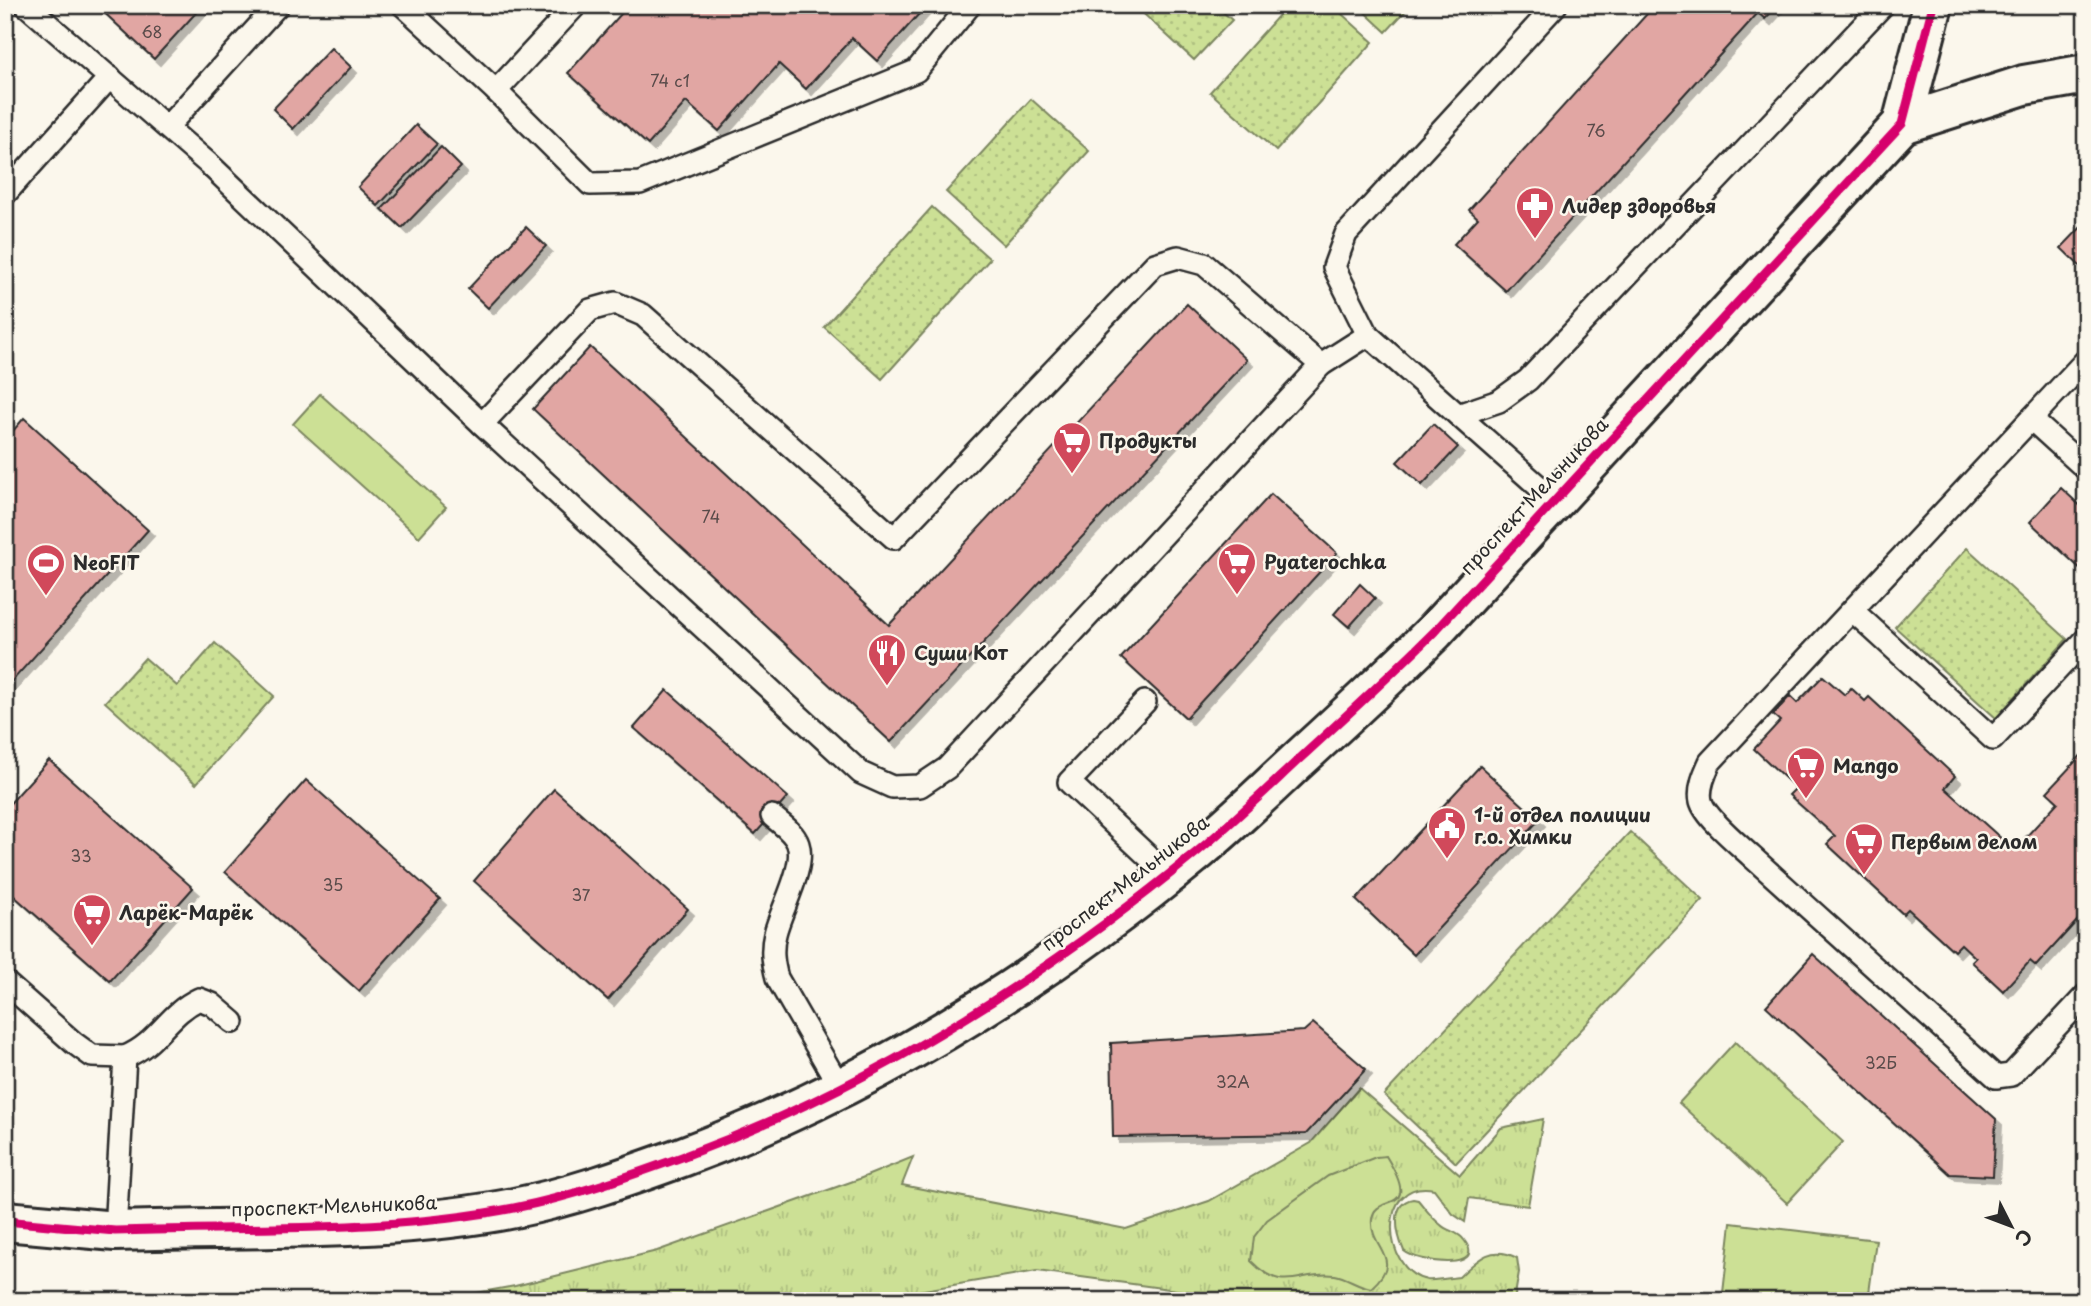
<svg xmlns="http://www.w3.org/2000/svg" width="2091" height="1306" viewBox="0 0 2091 1306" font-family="'Playpen Sans',sans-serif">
<defs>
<pattern id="grass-tufts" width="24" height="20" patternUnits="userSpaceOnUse" patternTransform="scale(1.75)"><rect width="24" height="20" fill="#cce095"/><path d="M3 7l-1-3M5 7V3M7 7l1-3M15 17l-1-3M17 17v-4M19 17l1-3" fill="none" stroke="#afc081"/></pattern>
<pattern id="park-dots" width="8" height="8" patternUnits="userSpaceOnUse" patternTransform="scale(1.75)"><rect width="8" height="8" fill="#cce095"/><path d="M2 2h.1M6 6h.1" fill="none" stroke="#afc081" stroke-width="1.8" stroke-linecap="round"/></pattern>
<filter id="shadow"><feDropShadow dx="6" dy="6" stdDeviation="0" flood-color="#0004"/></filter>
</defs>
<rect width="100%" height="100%" fill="#fbf7ec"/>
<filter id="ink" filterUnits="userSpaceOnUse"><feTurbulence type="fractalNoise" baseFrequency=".0143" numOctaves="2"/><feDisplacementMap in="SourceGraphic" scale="14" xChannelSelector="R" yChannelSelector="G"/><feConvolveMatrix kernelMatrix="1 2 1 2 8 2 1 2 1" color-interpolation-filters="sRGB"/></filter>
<g filter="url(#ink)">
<g fill="url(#grass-tufts)" stroke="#7c8660" stroke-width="2">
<path d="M1359,1088L1460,1175L1501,1128L1543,1119L1528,1206L1469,1198L1465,1222L1453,1214L1434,1189C1376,1178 1382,1272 1427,1280C1436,1281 1449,1278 1459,1277C1477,1260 1491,1244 1517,1258L1519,1272L1514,1301H1257L1037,1271L859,1301H432L515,1286L657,1251L859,1179L913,1157L902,1185L1126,1229L1209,1201L1311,1143Z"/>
<path d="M1413,1199L1418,1200C1425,1208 1432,1218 1441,1225C1447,1231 1459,1232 1464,1240C1489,1272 1418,1263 1404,1251C1397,1235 1389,1203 1413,1199Z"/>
</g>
<g fill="url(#park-dots)" stroke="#7c8660" stroke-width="2">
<polygon points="1134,5 1215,5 1232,20 1194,60"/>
<polygon points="1288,5 1332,5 1373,42 1276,151 1210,92"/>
<polygon points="1031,99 1089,151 1004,245 946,192"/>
<polygon points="932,207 990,259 882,379 824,327"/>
<polygon points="1967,548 2067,639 1996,718 1895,627"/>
<polygon points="215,643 274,696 196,784 105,702 145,658 177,686"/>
<polygon points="1630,832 1703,900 1456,1163 1384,1095"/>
</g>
<g fill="#cce095" stroke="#7c8660" stroke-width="2">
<polygon points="1357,5 1411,5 1386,32"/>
<polygon points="320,394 446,507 419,537 293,424"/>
<polygon points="1735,1042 1843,1142 1787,1203 1679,1103"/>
<path d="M1386,1156C1424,1218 1375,1191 1372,1219C1369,1249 1406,1257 1371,1288C1358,1286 1347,1277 1335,1275C1299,1270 1285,1296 1251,1261L1254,1237L1267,1220L1328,1176L1376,1157Z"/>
<polygon points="1731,1223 1876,1240 1868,1301 1787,1301 1723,1293"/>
</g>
<g fill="#e1a6a3" stroke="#2b2b2b" stroke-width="2" filter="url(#shadow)">
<polygon points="96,5 203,5 154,59"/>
<polygon points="629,5 927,5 877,61 852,38 806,89 779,64 719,131 686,102 648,145 568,73"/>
<polygon points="1655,5 1778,5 1765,19 1758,13 1506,291 1454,244 1478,218 1469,210"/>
<polygon points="331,48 351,67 293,129 273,109"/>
<polygon points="416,125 437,144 378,206 358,187"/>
<polygon points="441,147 461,167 402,228 382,209"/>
<polygon points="2086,222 2086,272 2061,248"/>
<polygon points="526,227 546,246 488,308 468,289"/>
<polygon points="1187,304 1247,360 891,742 533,409 590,347 889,625"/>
<polygon points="24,418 148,530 5,689 5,440"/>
<polygon points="1433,424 1458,447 1422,485 1397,462"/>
<polygon points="2061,488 2086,511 2085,573 2030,522"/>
<polygon points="1271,494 1337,553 1186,718 1121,658"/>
<polygon points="1360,584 1375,598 1349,627 1334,614"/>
<polygon points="1823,676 1845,695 1851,688 1865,701 1869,697 1955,776 1945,788 2014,850 2058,802 2047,792 2086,750 2086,911 2036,966 2030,961 2003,991 1972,962 1976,958 1961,944 1954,951 1908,909 1903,914 1827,844 1835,836 1789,795 1796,788 1754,749 1780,721 1773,715 1790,696 1797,703"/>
<polygon points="667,690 788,797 755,834 634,728"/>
<polygon points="49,760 193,888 110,981 5,888 5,809"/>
<polygon points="1480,766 1539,820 1414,955 1356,900"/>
<polygon points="306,780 440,899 359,991 225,872"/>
<polygon points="554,789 688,909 608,1000 474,881"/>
<polygon points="1813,954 1996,1119 1993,1176 1950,1174 1766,1006"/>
<polygon points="1313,1023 1366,1069 1306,1134 1113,1137 1111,1043 1304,1031"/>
</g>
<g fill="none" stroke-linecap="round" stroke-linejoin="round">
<defs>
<g id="lane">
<polyline points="26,5 210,165 482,424 861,773 892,787 920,786 947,768 1321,365"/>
<polyline points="403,5 496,91 590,184 640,183 916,71 970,5"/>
<polyline points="1556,5 1346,234 1334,267 1368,335 1458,415 1499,401 1528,380 1883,5"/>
<polyline points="496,91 576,5"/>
<polyline points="167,127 278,5"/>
<polyline points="5,194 110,77"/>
<polyline points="1458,415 1554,500"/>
<polyline points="2031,419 2086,360"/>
<polyline points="482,424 590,310 615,303 643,315 894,538 1155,264 1178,257 1204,264 1321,365 1368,335"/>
<path d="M2086,469L2031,419L1710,762C1705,773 1698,788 1701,801C1705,817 1738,844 1751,856L1996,1077L2011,1075L2086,995"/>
<polyline points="1853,611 1993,739 2086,639"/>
<polyline points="1145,702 1069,782 1168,875"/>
<path d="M772,816C781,824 794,832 798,844C806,867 780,911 775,934C771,950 773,963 777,978L841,1089"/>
<polyline points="5,982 74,1043 92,1056 125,1057"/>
<path d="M115,1231L125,1057C159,1043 167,1014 199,999L212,1004L233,1022"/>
</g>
<g id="street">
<polyline points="1902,124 2024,85 2086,74"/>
<path d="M5,1221L115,1231L155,1230C274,1227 396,1231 514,1208C571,1197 627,1177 682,1157C872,1087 1043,979 1198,851C1232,823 1264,792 1296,762C1343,719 1390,676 1435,631L1902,124L1933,5"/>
</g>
</defs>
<use href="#lane" stroke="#2b2b2b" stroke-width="26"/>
<use href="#street" stroke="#2b2b2b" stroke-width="44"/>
<use href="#lane" stroke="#fbf7ec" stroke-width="21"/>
<use href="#street" stroke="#fbf7ec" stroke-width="38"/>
<defs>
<path id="cycleway" d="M5,1221L115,1231L155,1230C274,1227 396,1231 514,1208C571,1197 627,1177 682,1157C872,1087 1043,979 1198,851C1232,823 1264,792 1296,762C1343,719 1390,676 1435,631L1902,124L1933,5"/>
</defs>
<use href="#cycleway" stroke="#fbf7ec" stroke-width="13"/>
<use href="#cycleway" stroke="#d6006c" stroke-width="9"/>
</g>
</g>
<defs>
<symbol id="pharmacy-pin" viewBox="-11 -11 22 30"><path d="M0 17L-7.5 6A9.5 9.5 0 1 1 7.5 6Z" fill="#d1495b" stroke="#fbf7ec"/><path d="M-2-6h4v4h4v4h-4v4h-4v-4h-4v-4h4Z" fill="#fff"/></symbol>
<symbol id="supermarket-pin" viewBox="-11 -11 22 30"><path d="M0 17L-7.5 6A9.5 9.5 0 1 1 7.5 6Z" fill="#d1495b" stroke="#fbf7ec"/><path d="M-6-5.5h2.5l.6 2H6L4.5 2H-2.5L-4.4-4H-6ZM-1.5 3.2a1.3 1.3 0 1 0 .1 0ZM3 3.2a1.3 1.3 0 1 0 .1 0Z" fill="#fff"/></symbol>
<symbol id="stadium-pin" viewBox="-11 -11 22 30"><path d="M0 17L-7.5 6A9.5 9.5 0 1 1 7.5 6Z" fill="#d1495b" stroke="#fbf7ec"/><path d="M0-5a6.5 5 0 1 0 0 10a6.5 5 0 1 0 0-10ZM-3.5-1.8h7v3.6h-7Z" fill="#fff"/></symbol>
<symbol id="restaurant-pin" viewBox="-11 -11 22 30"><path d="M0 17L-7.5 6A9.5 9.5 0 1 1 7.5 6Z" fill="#d1495b" stroke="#fbf7ec"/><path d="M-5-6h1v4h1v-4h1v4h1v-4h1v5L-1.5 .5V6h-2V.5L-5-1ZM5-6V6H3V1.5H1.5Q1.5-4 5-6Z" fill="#fff"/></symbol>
<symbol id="civic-pin" viewBox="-11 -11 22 30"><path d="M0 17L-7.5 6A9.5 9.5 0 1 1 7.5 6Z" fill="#d1495b" stroke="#fbf7ec"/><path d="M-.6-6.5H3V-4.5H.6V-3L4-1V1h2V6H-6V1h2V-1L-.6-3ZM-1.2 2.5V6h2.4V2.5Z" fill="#fff"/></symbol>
</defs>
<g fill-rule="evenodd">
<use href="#pharmacy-pin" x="1513" y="184" width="44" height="60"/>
<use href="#supermarket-pin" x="1050" y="419" width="44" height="60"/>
<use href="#supermarket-pin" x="1215" y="540" width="44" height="60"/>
<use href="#stadium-pin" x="24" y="541" width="44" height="60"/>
<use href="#restaurant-pin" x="865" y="631" width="44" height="60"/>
<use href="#supermarket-pin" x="1784" y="744" width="44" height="60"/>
<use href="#civic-pin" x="1425" y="804" width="44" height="60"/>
<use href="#supermarket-pin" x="1842" y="820" width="44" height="60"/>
<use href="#supermarket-pin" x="70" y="891" width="44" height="60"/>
</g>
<g text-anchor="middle" stroke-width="5" stroke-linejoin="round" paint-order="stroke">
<g font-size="16" fill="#584a49">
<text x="152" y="38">68</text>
<text x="670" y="87">74 с1</text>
<text x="1596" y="137">76</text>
<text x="711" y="523">74</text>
<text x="81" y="862">33</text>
<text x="333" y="891">35</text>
<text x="581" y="901">37</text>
<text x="1881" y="1069">32Б</text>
<text x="1233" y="1088">32А</text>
</g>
<g font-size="19" font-weight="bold" fill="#2b2b2b" stroke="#fbf7ec" text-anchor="start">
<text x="1562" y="213">Лидер здоровья</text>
<text x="1099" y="448">Продукты</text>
<text x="1264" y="569">Pyaterochka</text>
<text x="73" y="570">NeoFIT</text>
<text x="914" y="660">Суши Кот</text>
<text x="1833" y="773">Mango</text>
<text x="1474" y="822">1-й отдел полиции<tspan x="1474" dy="22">г.о. Химки</tspan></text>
<text x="1891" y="849">Первым делом</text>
<text x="119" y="920">Ларёк-Марёк</text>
</g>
<g font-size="19" fill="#2b2b2b" stroke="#fbf7ec">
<text transform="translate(1534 496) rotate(-47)" y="7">проспект Мельникова</text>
<text transform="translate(1125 883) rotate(-38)" y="7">проспект Мельникова</text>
<text transform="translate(334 1206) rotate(-2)" y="7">проспект Мельникова</text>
</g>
</g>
<rect width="2091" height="1306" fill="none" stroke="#fbf7ec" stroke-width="28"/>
<rect x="14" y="14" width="2063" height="1278" fill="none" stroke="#2b2b2b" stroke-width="2.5" filter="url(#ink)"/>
<g transform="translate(2011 1226) rotate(132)" stroke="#fbf7ec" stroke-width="5" paint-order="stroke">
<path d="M0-5L12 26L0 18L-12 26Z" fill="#2b2b2b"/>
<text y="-10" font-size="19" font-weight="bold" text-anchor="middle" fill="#2b2b2b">С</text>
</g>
</svg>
